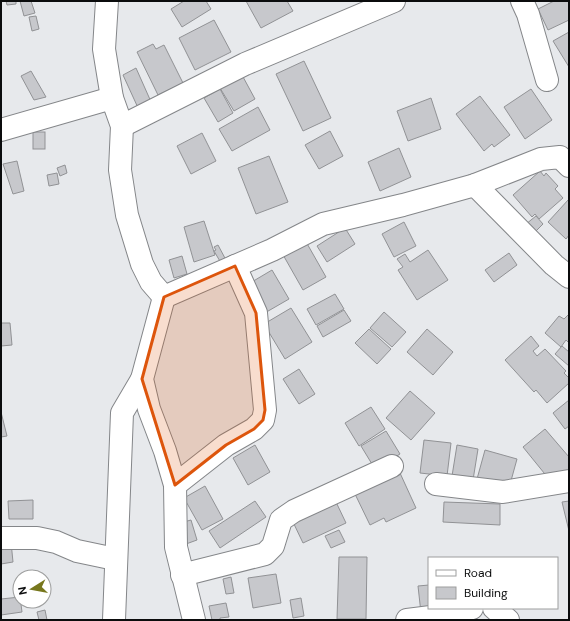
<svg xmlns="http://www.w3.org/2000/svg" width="570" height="621" viewBox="0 0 570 621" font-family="'DM Sans',sans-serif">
<rect width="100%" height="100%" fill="#e7e9ec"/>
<g fill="#c7c8cc" stroke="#919295">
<polygon points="6,1 16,1 16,4 7,5"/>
<polygon points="20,1 31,1 35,13 24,16"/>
<polygon points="184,1 206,1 211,9 182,27 171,9"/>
<polygon points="246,1 287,1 293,11 261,28"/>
<polygon points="554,1 569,1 569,20 548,30 538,9"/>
<polygon points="36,16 39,29 32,31 29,17"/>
<polygon points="214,20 231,52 195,70 179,38"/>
<polygon points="569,32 569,67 553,41"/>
<polygon points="153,44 156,49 164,45 183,83 158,95 137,52"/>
<polygon points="304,61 331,118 303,131 276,74"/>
<polygon points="136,68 152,104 139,110 123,75"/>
<polygon points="31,71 46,97 34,100 21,76"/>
<polygon points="242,75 255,99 234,111 220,88"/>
<polygon points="220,89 233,113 218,122 204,98"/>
<polygon points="531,89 552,120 525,139 504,107"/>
<polygon points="480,96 510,135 494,147 492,144 484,151 456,114"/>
<polygon points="431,98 441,129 408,141 397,111"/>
<polygon points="258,107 270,130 232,151 219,129"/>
<polygon points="330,131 343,156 319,169 305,145"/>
<rect x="33" y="132" width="12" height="17"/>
<polygon points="202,133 216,161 191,174 177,146"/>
<polygon points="399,148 411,177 380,191 368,162"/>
<polygon points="269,156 288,202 256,214 238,168"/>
<polygon points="17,161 24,191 13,194 3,164"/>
<polygon points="65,165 67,173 60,176 57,168"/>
<polygon points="540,171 544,176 546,173 558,186 555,189 563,198 539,219 535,214 532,217 513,195"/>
<polygon points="57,173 59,184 49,186 47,175"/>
<polygon points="569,199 569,235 566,239 548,222"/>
<polygon points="536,216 543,224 534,233 526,224"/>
<polygon points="204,221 215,255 194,262 184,227"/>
<polygon points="404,222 416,246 394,257 382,234"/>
<polygon points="345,228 355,244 327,262 317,246"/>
<polygon points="305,240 326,277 303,290 282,253"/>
<polygon points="218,245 226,260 221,263 214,251 216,250 214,247"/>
<polygon points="428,250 448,280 417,300 398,270 403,267 397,259 405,254 410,262"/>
<polygon points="509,253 517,265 494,282 485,270"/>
<polygon points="182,256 187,274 174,278 169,260"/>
<polygon points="272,270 289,299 263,314 245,286"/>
<polygon points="335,294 344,309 316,325 307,309"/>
<polygon points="291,308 312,342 285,359 264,324"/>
<polygon points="344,310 351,321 323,337 317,326"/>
<polygon points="384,312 406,332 392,347 370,328"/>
<polygon points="569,314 569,343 566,340 561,347 545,333 559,316 564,319"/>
<polygon points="1,323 10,323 12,345 1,346"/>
<polygon points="369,329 391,349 377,364 355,343"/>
<polygon points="427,329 453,352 433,375 407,352"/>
<polygon points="531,336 539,346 533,351 537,356 545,349 566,371 564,373 569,378 569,383 547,403 536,390 534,392 505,360"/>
<polygon points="562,346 569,352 569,366 555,354"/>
<polygon points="299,369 315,394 299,404 283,379"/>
<polygon points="410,391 435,413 411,440 386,418"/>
<polygon points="569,400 569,426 565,429 553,413"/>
<polygon points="371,407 385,429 359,446 345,423"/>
<polygon points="1,412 7,436 1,437"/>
<polygon points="545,429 569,457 569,471 553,484 523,447"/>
<polygon points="386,431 400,454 375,469 361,446"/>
<polygon points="424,440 451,443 447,476 420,473"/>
<polygon points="255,445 270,472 248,485 233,458"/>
<polygon points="457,445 478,449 473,480 452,476"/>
<polygon points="485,450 517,459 509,488 477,479"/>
<polygon points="400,473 416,508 386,522 384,518 370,525 355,494"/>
<polygon points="205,486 223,519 202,530 184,498"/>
<polygon points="33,500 33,519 9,519 8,501"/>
<polygon points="255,501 266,517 220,548 209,531"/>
<polygon points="569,501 569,531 562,502"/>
<polygon points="336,502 346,523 303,543 293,522"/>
<polygon points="444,502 500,504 500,525 443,522"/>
<polygon points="191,520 197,540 186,544 180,523"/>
<polygon points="339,530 345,542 331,548 325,536"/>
<polygon points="11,542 13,562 1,564 1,543"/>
<polygon points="339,557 367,557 366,619 337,619"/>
<polygon points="276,574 281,603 253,608 248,578"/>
<polygon points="231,577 234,593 226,594 223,579"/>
<polygon points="429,585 429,608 421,613 418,586"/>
<polygon points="20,597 22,612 1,615 1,599"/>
<polygon points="301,598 304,616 293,618 290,600"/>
<polygon points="226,603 229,617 220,618 220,620 212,620 209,606"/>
<polygon points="45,610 47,620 39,620 37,612"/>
</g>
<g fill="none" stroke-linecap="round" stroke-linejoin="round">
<defs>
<g id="minor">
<polyline points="107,1 104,49 112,98 122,126 120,170 127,215 142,264 151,282 164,297"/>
<polyline points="522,1 528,14 547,80"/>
<polyline points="122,126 245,64 394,1"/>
<polyline points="1,130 112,98"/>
<polyline points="475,185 541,159 560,157 569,166"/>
<polyline points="164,297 272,250 323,224 403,205 475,185 554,265 569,277"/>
<polyline points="164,297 142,379 149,409 165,451 175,485 176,547 194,620"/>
<polyline points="436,484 503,492 569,481"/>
<polyline points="175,485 226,445 254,429 263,420 265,410 256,313 235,266"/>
<polyline points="1,538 37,538 56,542 77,551 115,559"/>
<polyline points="182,575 265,554 273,546 281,520 294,511 392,466"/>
<polyline points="494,608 508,620"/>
<polyline points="114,620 122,413 142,379"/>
<polyline points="407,620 439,616 472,608"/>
</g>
</defs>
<use href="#minor" stroke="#848689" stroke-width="24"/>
<use href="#minor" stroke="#fff" stroke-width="22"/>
</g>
<path fill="#dd550c" fill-opacity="0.2" stroke="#dd550c" stroke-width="3" stroke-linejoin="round" d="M235,266L256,313L265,410L263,420L254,429L226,445L175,485L142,379L164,297Z"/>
<rect width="570" height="621" fill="none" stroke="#0b0c0d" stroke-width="4"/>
<rect x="428" y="557" width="130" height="52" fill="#ffffff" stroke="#9d9e9e"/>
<rect x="436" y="570" width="20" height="6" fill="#ffffff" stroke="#9d9e9e"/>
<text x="464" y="577" font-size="12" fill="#0b0c0d">Road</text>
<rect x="436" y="587" width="20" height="12" fill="#c7c8cc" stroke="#9d9e9e"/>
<text x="464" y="597" font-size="12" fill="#0b0c0d">Building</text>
<g transform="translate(32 589) rotate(259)"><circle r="19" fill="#ffffff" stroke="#9d9e9e"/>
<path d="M0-3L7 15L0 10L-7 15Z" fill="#77771d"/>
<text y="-6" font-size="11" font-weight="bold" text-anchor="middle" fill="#0b0c0d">N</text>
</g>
</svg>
